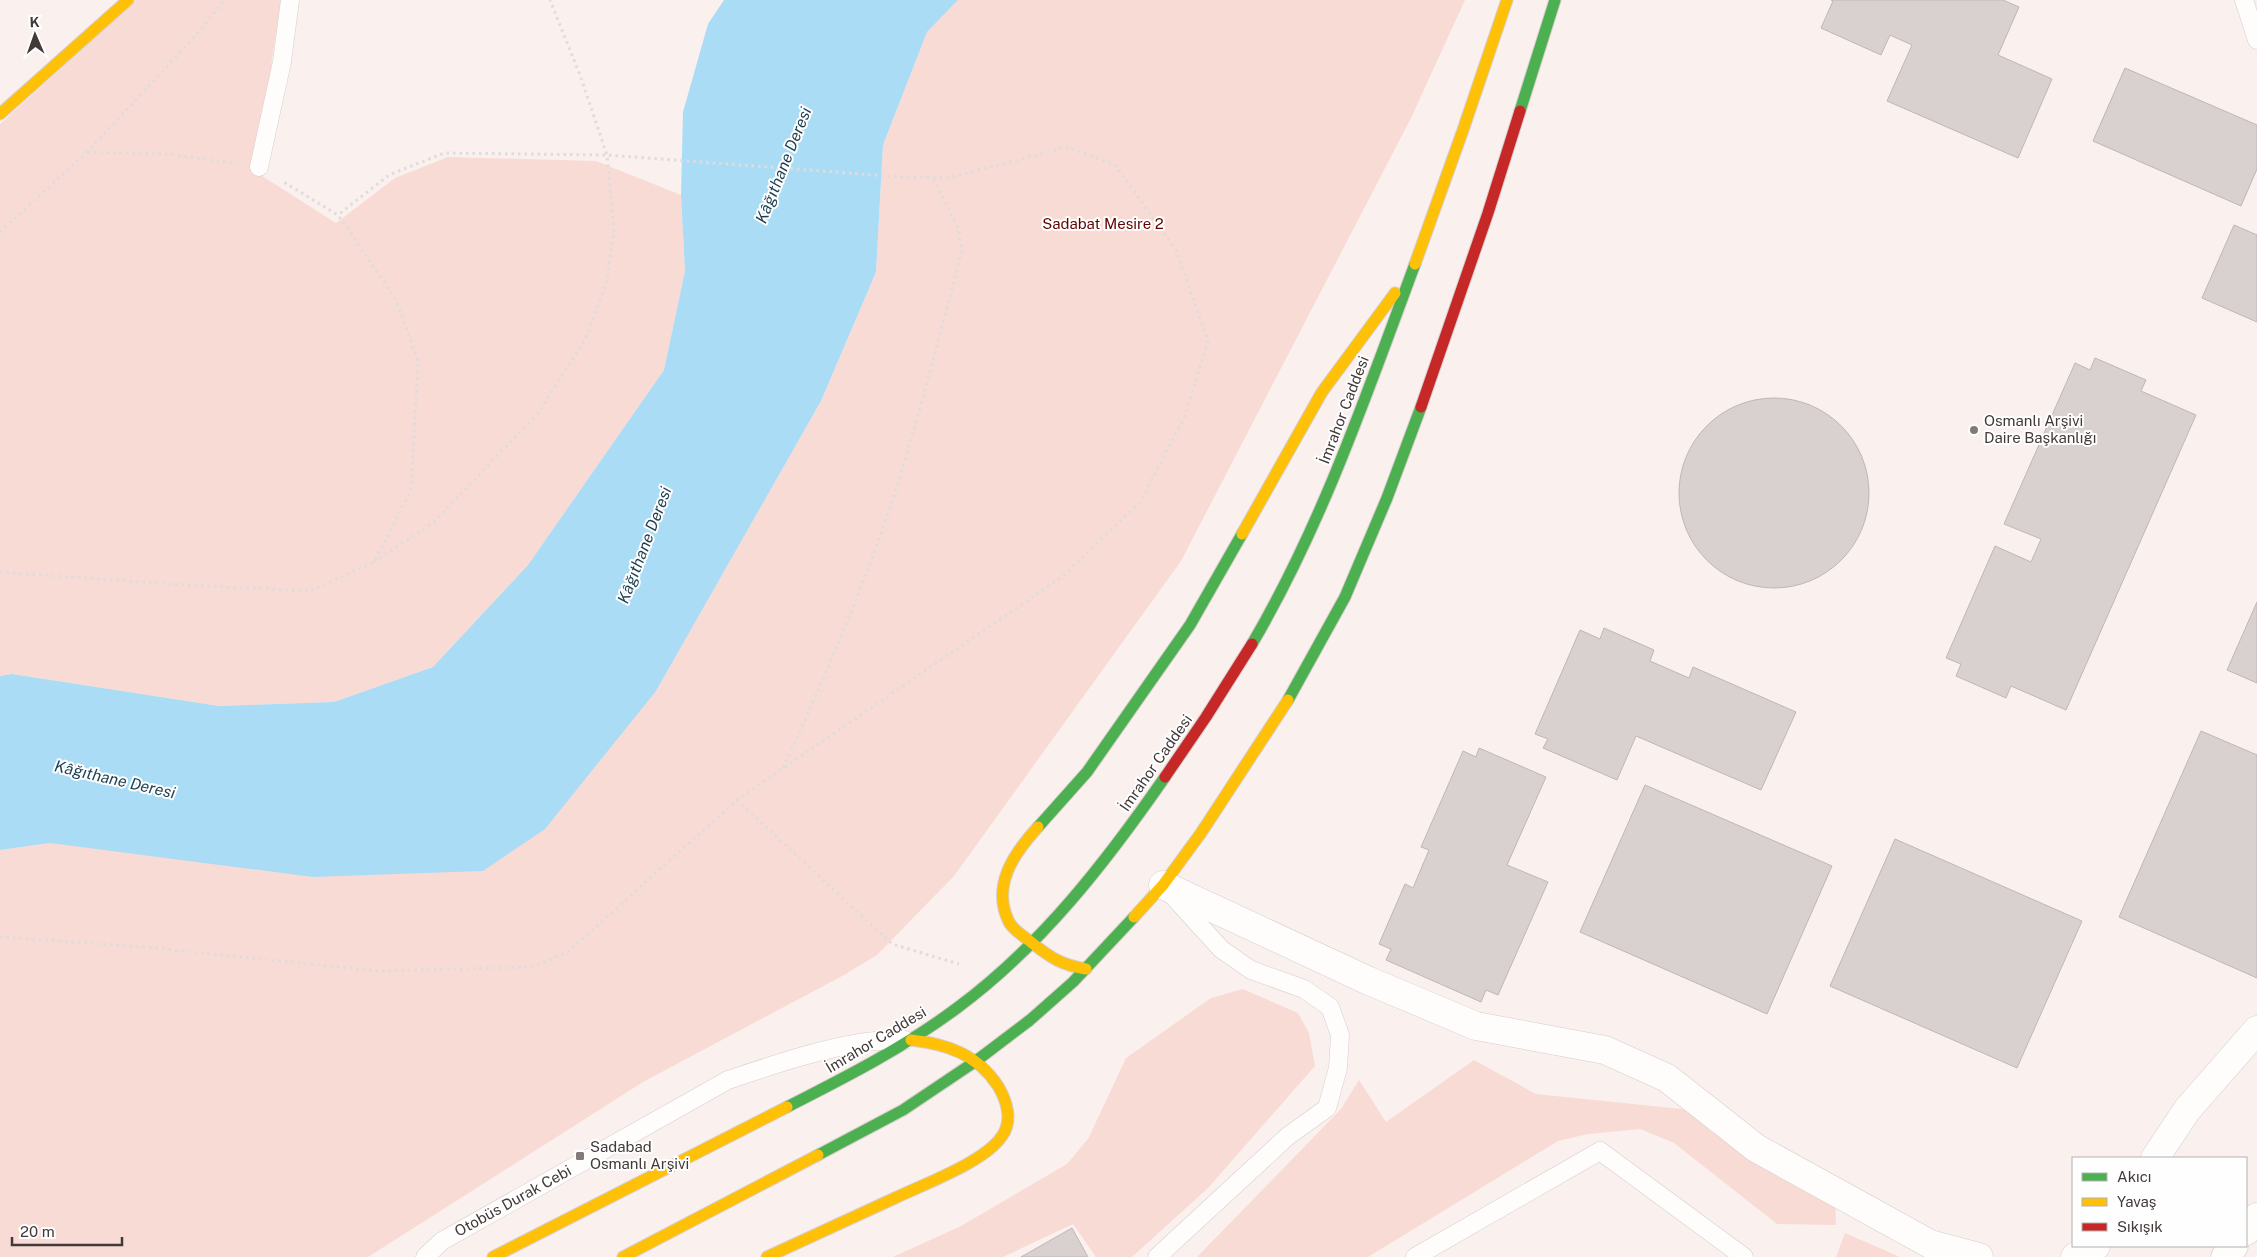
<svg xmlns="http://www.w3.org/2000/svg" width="2257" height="1257" viewBox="0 0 2257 1257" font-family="'Public Sans',sans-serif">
<rect width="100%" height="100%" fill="#faf0ee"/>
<g fill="#f9dbd5">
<polygon points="136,0 281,0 272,59 259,174 336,223 395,178 448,157 596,161 681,195 685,271 664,370 528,565 433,667 334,702 219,706 12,674 0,676 0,124"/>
<polygon points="958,0 1465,0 1411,118 1181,561 954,876 877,955 844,975 643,1082 368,1257 0,1257 0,850 50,843 656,691 821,401 876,272 883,145 927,32"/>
<polygon points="1243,989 1298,1013 1309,1033 1315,1066 1208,1188 1132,1257 1096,1257 1073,1224 1003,1257 893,1257 961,1226 1067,1164 1088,1139 1126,1058 1211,998"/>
<polygon points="1474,1060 1536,1094 1691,1110 1835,1199 1836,1225 1777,1224 1674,1143 1640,1129 1588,1134 1558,1141 1368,1257 1197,1257 1341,1109 1359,1080 1386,1122"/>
<polygon points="1845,1233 1900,1257 1836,1257"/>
</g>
<polygon fill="#aadcf6" points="724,0 958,0 927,32 883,145 876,272 821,401 656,691 545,829 483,871 313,877 50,843 0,850 0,676 12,674 219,706 334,702 433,667 528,565 664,370 685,271 681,195 683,112 708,24"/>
<g fill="#d9d1cf" stroke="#bfb7b5">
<polygon points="1831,0 2003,0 2019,7 1998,55 2052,79 2018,158 1887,101 1912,45 1890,35 1881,55 1821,28 1833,1"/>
<polygon points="2125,68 2257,125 2257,169 2241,206 2093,141"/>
<polygon points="2234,225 2257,235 2257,322 2202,298"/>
<polygon points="2095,358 2146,380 2141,391 2196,415 2066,710 2011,686 2006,698 1956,676 1961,664 1946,658 1995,546 2031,562 2041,539 2004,524 2075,363 2090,370"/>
<circle cx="1774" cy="493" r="95"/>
<polygon points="2257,602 2257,683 2227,670"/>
<polygon points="1604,628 1654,650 1650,661 1689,678 1693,667 1796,712 1761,790 1636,736 1617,780 1543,748 1548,739 1535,734 1580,630 1600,639"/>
<polygon points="2201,731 2257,755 2257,978 2119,917"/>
<polygon points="1479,748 1546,777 1507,865 1548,882 1498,995 1486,990 1481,1002 1386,960 1391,949 1379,944 1405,884 1413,888 1429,850 1421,847 1463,751 1476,757"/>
<polygon points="1645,785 1832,866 1767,1014 1580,932"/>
<polygon points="1895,839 2082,921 2017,1068 1830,986"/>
<polygon points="1072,1228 1088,1257 1021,1257"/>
</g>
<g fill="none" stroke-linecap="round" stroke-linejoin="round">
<defs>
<g id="lane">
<polyline points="2244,0 2257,40"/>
<polyline points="259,167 282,62 290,0"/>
<path d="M425,1257L442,1241L728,1080C773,1065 819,1049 866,1042C879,1040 892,1041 905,1040"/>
<polyline points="1157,1257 1288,1136 1327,1108 1338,1068 1340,1035 1330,1007 1304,989 1251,970 1221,949 1172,895"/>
<polyline points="1415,1257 1600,1151 1744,1257"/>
</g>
<g id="street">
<polyline points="1163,885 1369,981 1476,1026 1605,1050 1667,1078 1756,1148 1930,1244 1979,1257"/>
<polyline points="2155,1158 2187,1110 2257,1030"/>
<polyline points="2246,1231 2257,1217"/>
<polyline points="2075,1257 2096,1246"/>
<polyline points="2225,1257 2234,1246"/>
</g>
<g id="fast">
<polyline points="1520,111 1555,0"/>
<path d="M1252,644C1322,525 1367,393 1415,264"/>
<polyline points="1288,700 1345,597 1387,498 1421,407"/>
<polyline points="1038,827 1087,772 1190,625 1242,534"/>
<path d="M787,1107C846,1077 905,1047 957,1008C1041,946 1106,862 1165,777"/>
<polyline points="818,1155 903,1110 976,1061 1030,1020 1073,982 1134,917"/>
</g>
<g id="slow">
<polyline points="0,114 128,0"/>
<polyline points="1415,264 1463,130 1507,0"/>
<polyline points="1242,534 1322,392 1395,293"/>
<path d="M1038,827C1014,853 991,886 1009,922C1013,930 1025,937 1032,943C1051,958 1062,965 1086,969"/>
<polyline points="1134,917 1163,885 1201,833 1288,700"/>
<polyline points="493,1257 787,1107"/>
<polyline points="623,1257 818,1155"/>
<path d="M767,1257C810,1237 852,1218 895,1198C924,1184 985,1162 1002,1136C1013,1121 1007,1101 998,1086C977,1054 947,1044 911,1040"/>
</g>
<g id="jam">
<polyline points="1421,407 1488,213 1520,111"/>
<polyline points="1165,777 1206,717 1252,644"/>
</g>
</defs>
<use href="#lane" stroke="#d5cdcc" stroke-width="19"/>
<use href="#street" stroke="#d5cdcc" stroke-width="29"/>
<use href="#fast" stroke="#d5cdcc" stroke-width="13"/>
<use href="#slow" stroke="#d5cdcc" stroke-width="13"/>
<use href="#jam" stroke="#d5cdcc" stroke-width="13"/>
<g stroke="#e0dcdb" stroke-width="3" stroke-dasharray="2.5 4" stroke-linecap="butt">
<polyline points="87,152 169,154 232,163"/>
<polyline points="0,232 87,152 190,42 225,0"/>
<polyline points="374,562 434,522 539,412 588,334 607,280 614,232 607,155 580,75 550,0"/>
<polyline points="0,572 169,584 310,591 374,562 411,490 418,361 395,298 338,215 282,181"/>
<path d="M783,768C819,690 853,612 882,531C914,439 937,344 962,251L958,228L933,178"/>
<polyline points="737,800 892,944 959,964"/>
<polyline points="0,937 144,947 379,971 533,967 568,952 737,800 1063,576 1140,502 1185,416 1208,341 1176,250 1115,165 1067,147 948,178 902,177 607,155 444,153 389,175 338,215"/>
</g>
<use href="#lane" stroke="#fefdfc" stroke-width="18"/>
<use href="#street" stroke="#fefdfc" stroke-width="28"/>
<use href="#fast" stroke="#4caf50" stroke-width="11"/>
<use href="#slow" stroke="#ffc107" stroke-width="11"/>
<use href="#jam" stroke="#c62828" stroke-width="11"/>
</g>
<g fill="#827a78" stroke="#fefefe" stroke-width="2">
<circle cx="1974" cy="430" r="5"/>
<rect x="575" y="1151" width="10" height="10" rx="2.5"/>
</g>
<g text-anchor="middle" stroke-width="4" stroke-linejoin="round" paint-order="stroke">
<g font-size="15" fill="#5f0400" stroke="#fefefe">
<text x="1103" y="229">Sadabat Mesire 2</text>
</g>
<g font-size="15" fill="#423a38" stroke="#fefefe">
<text transform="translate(1344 410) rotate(-69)" y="5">İmrahor Caddesi</text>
<text transform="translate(1156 763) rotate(-55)" y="5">İmrahor Caddesi</text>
<text transform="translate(876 1040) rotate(-31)" y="5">İmrahor Caddesi</text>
<text transform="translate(513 1201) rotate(-29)" y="5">Otobüs Durak Cebi</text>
</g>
<g font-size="15" fill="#423a38" stroke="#fefefe" text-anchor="start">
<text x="1984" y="426">Osmanlı Arşivi<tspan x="1984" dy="17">Daire Başkanlığı</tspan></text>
<text x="590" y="1152">Sadabad<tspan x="590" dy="17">Osmanlı Arşivi</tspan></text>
</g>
<g font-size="16" font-style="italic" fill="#1d3f4f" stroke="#fefefe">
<text transform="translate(783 165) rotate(-68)" y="6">Kâğıthane Deresi</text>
<text transform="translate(644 545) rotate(-69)" y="6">Kâğıthane Deresi</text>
<text transform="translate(115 779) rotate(13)" y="6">Kâğıthane Deresi</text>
</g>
</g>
<rect x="2072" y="1157" width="175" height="90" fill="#fefefe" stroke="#b3b0af"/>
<rect x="2082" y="1173" width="25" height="8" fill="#4caf50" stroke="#b3b0af"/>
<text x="2117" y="1182" font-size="15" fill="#423a38">Akıcı</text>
<rect x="2082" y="1198" width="25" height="8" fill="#ffc107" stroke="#b3b0af"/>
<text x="2117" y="1207" font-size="15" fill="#423a38">Yavaş</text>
<rect x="2082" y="1223" width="25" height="8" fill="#c62828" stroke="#b3b0af"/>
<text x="2117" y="1232" font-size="15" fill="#423a38">Sıkışık</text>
<g transform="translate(35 35) rotate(358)" stroke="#fefefe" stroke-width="4" paint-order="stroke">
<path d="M0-4L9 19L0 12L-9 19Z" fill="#423a38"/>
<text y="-8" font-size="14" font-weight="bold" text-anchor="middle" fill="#423a38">K</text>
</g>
<path d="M12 1237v8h110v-8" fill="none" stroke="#423a38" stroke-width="2.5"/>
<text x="20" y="1237" font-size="15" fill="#423a38" stroke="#fefefe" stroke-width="4" paint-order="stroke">20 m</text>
</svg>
